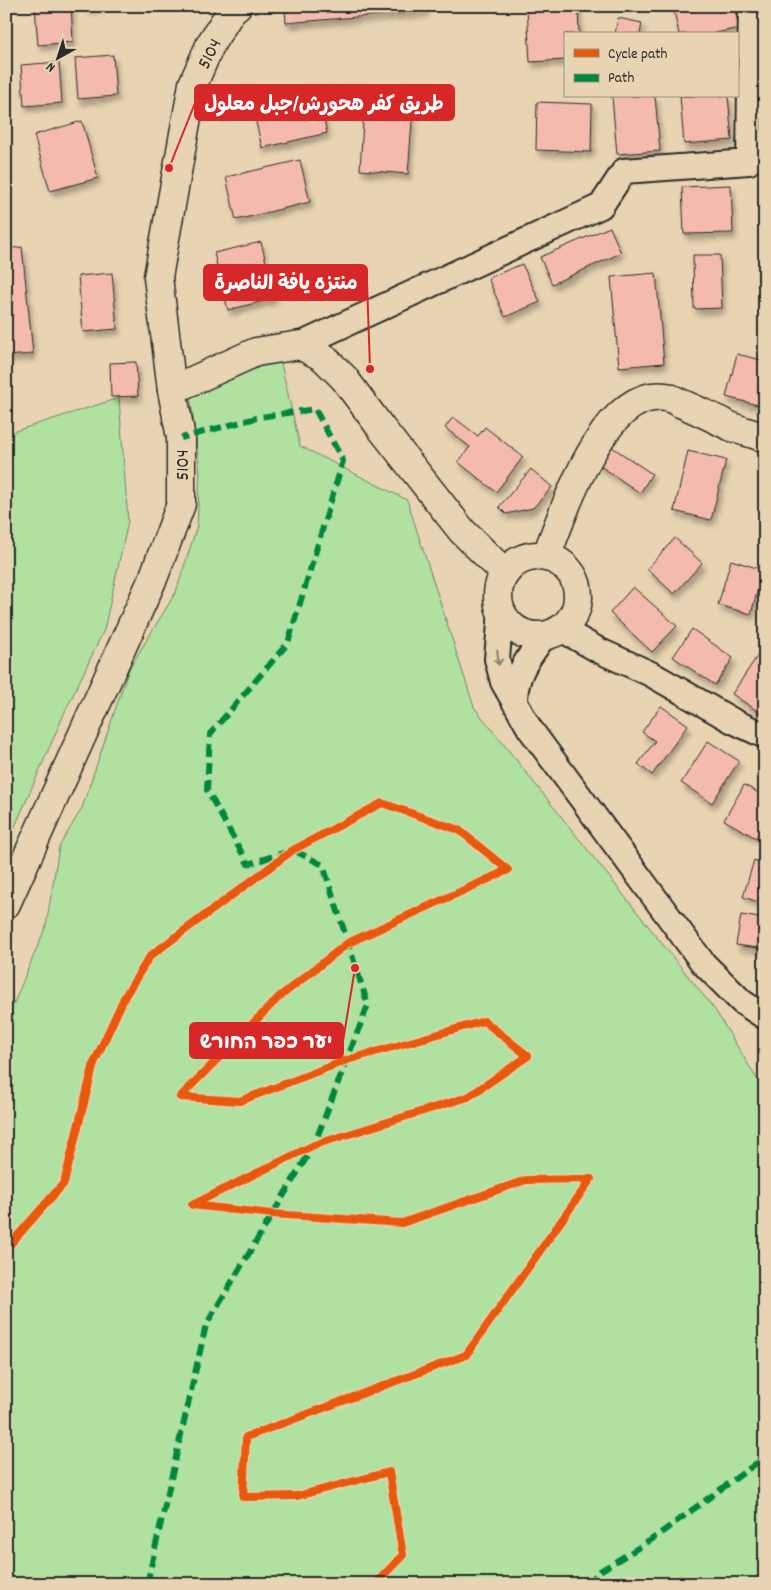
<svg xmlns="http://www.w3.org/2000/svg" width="771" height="1590" viewBox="0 0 771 1590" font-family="Dekko,'Playpen Sans Arabic','Playpen Sans Hebrew',sans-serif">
<defs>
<filter id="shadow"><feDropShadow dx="3" dy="5.5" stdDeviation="2.5" flood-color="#0004"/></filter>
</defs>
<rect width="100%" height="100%" fill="#e8d4b2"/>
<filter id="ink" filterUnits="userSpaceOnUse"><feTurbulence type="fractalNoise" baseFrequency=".02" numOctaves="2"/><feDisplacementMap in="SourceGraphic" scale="10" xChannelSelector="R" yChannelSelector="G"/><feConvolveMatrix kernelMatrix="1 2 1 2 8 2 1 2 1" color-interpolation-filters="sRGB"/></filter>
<g filter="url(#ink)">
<g fill="#b0e1a1" stroke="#6e8666">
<polygon points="279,355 300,446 407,500 474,707 715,1010 765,1092 765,1584 6,1584 6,1022 46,926 59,847 82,808 129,669 176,592 197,526 200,472 190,394"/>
<polygon points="119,398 128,522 104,630 64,714 6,847 6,434"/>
</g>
<g fill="#f4baad" stroke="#2b2b2b" filter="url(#shadow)">
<polygon points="35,6 71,6 73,42 38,45"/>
<polygon points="86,6 105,6 86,9"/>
<polygon points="285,6 425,6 426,11 286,23"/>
<polygon points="527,6 578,6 579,34 565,34 565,60 530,62"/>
<polygon points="673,6 734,6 739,28 711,34 679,34"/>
<polygon points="618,18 642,23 640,34 615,34"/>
<polygon points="113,55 116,96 78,99 75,58"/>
<polygon points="59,62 62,103 24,106 21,65"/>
<polygon points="612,96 655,96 660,151 617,154"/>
<polygon points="680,96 728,96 732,140 684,144"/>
<polygon points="319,98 327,133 262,148 254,113"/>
<polygon points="537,102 592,104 591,152 536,150"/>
<polygon points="364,105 413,108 408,174 360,170"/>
<polygon points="82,121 98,178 50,191 34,135"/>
<polygon points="300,160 310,202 236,220 226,177"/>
<polygon points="731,185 733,233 684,234 682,187"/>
<polygon points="610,227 621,253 552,284 540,257"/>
<polygon points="261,242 275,298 228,310 214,253"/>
<polygon points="22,247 33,354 6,356 6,249"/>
<polygon points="693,255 720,255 722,308 694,309"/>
<polygon points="522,264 540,302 505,317 488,278"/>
<polygon points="112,273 117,329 83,332 78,276"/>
<polygon points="656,273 664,363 619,367 611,277"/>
<polygon points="737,354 765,361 765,379 758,405 726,397"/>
<polygon points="136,362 138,396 111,397 110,363"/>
<polygon points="453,417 478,436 485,427 523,457 496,492 458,462 470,447 445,428"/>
<polygon points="609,445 652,474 640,493 596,463"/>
<polygon points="688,451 726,460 711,520 674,511"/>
<polygon points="531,469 552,487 533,508 506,514 499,507"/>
<polygon points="675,538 702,563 674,594 647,569"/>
<polygon points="731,560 763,570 751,614 718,605"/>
<polygon points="633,587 677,626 652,652 610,613"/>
<polygon points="692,629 733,658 715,685 673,657"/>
<polygon points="760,652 765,655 765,716 732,694"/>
<polygon points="661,706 688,725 652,775 638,764 655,741 642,732"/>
<polygon points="708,741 739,761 712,803 681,783"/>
<polygon points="744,785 765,796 765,821 756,838 724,820"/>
<polygon points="754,860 765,864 765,904 743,897"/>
<polygon points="741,915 765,919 765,949 736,945"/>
</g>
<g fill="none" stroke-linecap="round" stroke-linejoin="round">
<defs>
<g id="minor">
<polyline points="300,345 601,206 624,171 749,162 751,6"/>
<polyline points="501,611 497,659 503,682 530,729 703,963 742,1002 765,1017"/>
<polyline points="561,629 600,651 651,674 733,721 765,736"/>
<path d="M515,701C515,673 529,657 545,635"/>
</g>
<g id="tertiary">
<polyline points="172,390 256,352 300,345 323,357 344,378 381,428 462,531 505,573"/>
<circle cx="538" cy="596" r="40"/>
<path d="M546,557C564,512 603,387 666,397C671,398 676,401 680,403C698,410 715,419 732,427C743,431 754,434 765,438"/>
<polyline points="6,904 154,576 181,504 181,438 172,390 158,277 193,84 211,43 232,10 237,6"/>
</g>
</defs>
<use href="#minor" stroke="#2b2b2b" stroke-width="28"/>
<use href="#tertiary" stroke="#2b2b2b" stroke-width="31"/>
<use href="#minor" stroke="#e8d4b2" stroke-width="24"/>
<use href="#tertiary" stroke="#e8d4b2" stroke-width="28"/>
<g stroke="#00873e" stroke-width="6" stroke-dasharray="12 6" stroke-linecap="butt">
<polyline points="147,1584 206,1325 314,1145 368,1005 323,865 293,850 248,864 207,790 210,734 288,643 343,461 315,409 260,417 181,438"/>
<polyline points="587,1584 600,1571 651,1540 765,1457"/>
</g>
<defs>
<polyline id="cycleway" points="6,1249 64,1183 94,1063 125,996 150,956 293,850 382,803 459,830 508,870 348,943 279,997 180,1097 240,1101 347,1060 484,1021 528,1056 468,1097 314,1145 192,1205 272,1214 402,1223 526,1180 591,1179 466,1355 246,1437 243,1497 297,1496 389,1472 403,1555 375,1584"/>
</defs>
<use href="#cycleway" stroke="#e8d4b2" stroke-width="11"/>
<use href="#cycleway" stroke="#e8590c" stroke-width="8"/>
</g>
<defs><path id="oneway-shaft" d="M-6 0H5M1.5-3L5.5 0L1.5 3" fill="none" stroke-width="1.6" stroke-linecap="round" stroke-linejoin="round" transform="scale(1.25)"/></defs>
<use stroke="#8a806e" href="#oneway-shaft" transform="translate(498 658) rotate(84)"/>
</g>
<g text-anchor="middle" stroke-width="5" stroke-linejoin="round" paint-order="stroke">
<g font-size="19" fill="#2b2b2b" stroke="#e8d4b2">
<text transform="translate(208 53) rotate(-63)" y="7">5104</text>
<text transform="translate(181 465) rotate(-90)" y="7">5104</text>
</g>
</g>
<path fill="none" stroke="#d62828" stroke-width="2" d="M169 168L195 103M370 369L367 282M355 968L343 1041"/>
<g fill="#d62828" stroke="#e8d4b2" stroke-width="2">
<circle cx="169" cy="168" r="5"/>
<circle cx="370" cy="369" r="5"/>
<circle cx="355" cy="968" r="5"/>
</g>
<g fill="#d62828" stroke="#d62828" stroke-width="2">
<rect x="195" y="85" width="259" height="35" rx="5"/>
<rect x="204" y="265" width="163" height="35" rx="5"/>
<rect x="190" y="1023" width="153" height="35" rx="5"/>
</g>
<g font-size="20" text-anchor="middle" font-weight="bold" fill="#fff">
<text x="324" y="110">طريق كفر هحورش/جبل معلول</text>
<text x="286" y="289">منتزه يافة الناصرة</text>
<text x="266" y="1048">יער כפר החורש</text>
</g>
<rect width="771" height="1590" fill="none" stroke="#e8d4b2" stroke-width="25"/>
<rect x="12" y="12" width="746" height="1565" fill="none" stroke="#2b2b2b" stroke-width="2" filter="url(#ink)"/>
<rect x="564" y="32" width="175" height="65" fill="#e8d4b2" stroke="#9c907c"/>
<rect x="574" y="49" width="25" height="8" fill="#e8590c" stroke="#9c907c"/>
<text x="608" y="58" font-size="15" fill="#2b2b2b">Cycle path</text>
<rect x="574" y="74" width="25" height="8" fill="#00873e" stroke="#9c907c"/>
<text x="608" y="82" font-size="15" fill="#2b2b2b">Path</text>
<g transform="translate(58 58) rotate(219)" stroke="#e8d4b2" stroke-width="4" paint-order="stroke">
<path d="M0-4L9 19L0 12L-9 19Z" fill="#2b2b2b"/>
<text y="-8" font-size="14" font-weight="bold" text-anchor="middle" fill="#2b2b2b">N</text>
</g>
</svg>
